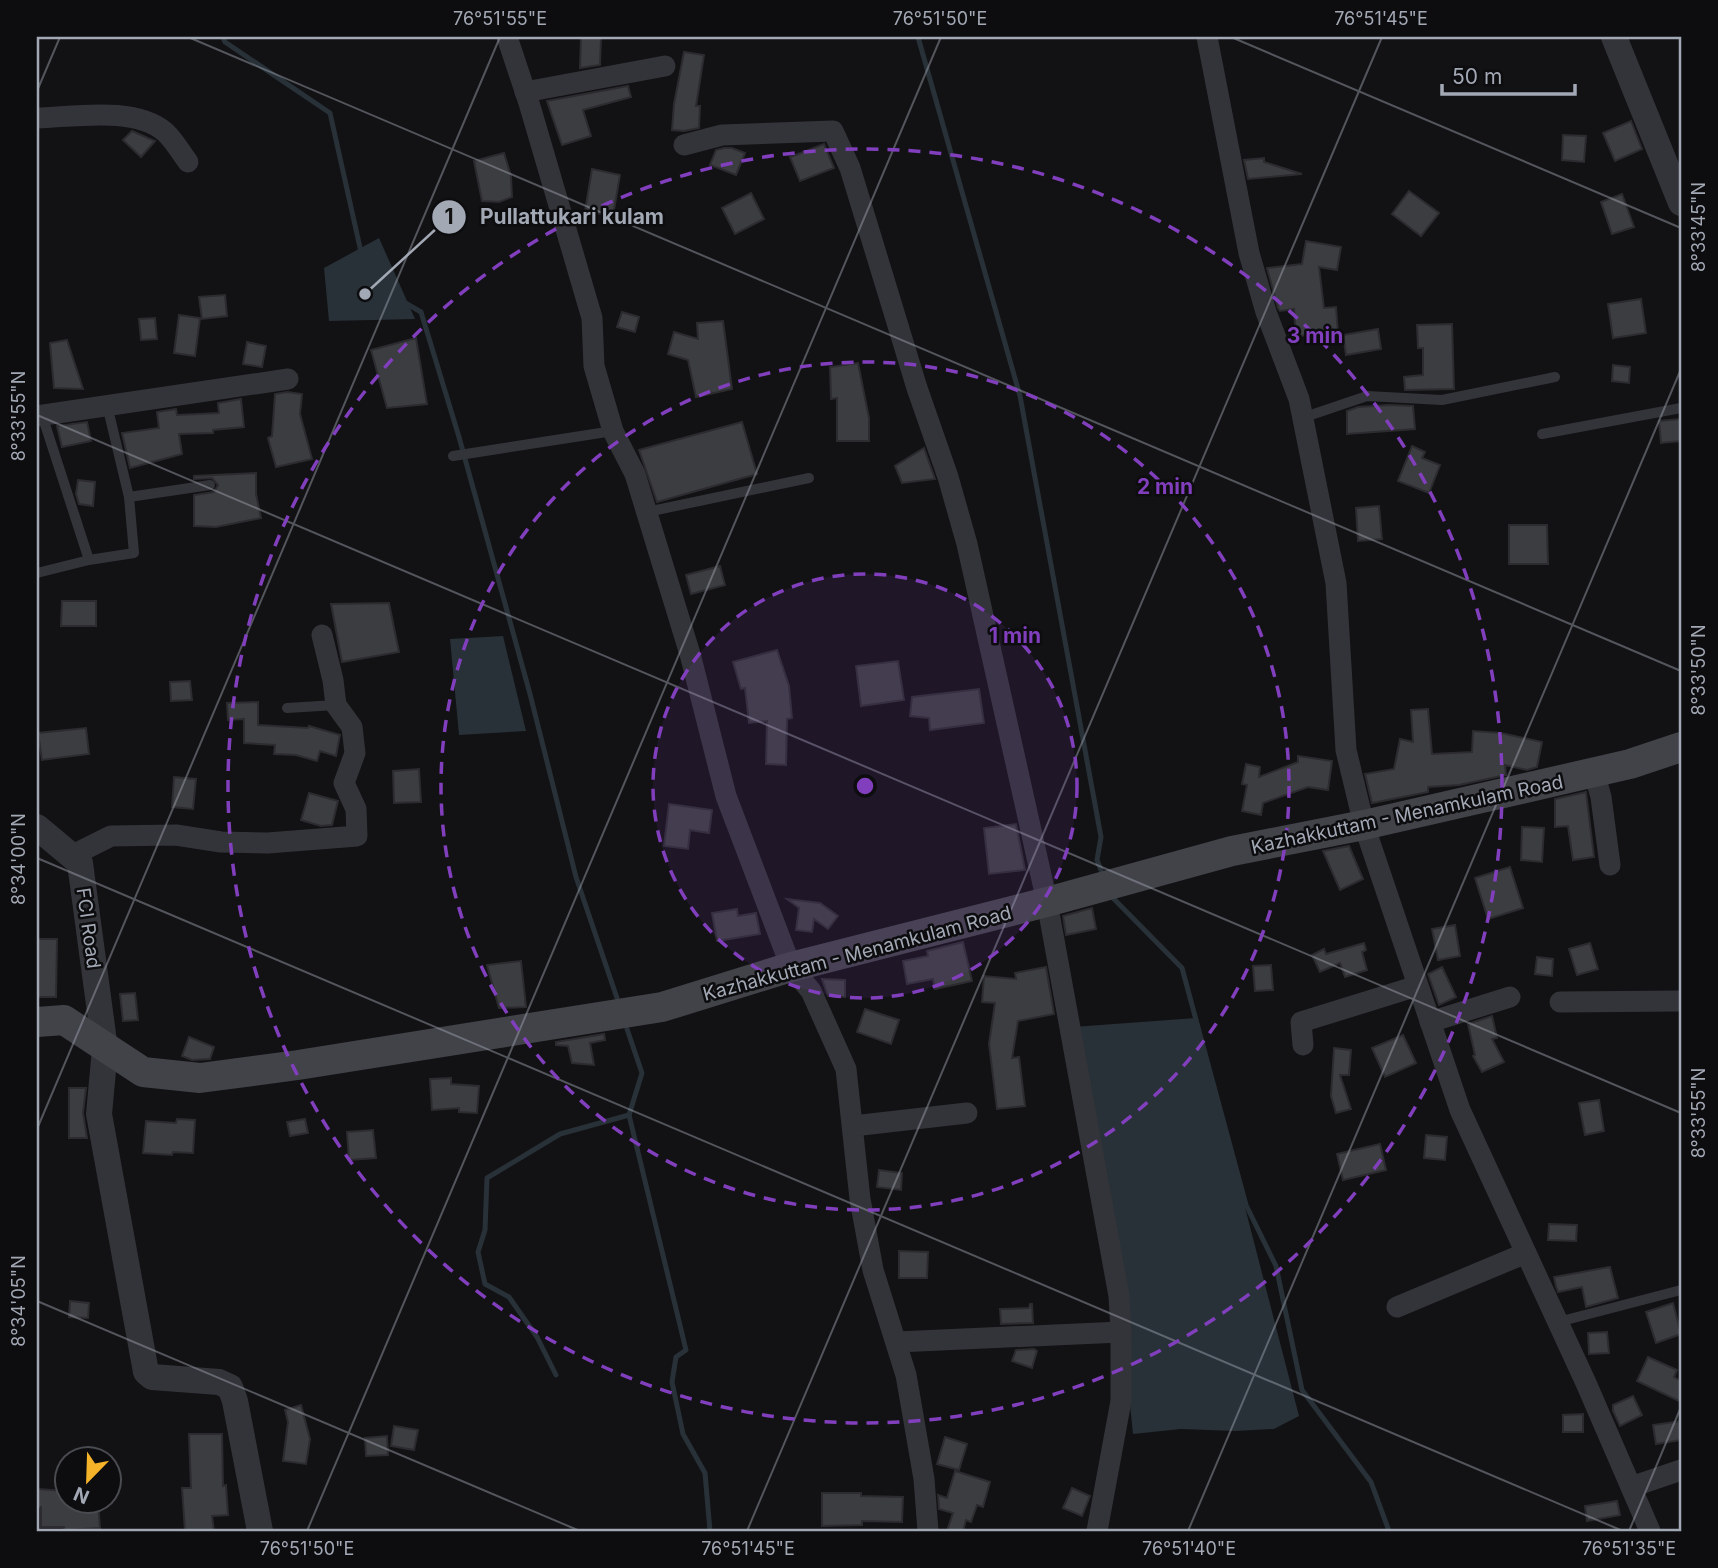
<svg xmlns="http://www.w3.org/2000/svg" width="1718" height="1568" viewBox="0 0 1718 1568" font-family="Inter,sans-serif">
<rect width="100%" height="100%" fill="#121214"/>
<g fill="#283138">
<polygon points="379,238 415,319 329,321 324,268"/>
<polygon points="503,636 526,731 459,735 450,639"/>
<polygon points="1196,1018 1299,1416 1274,1429 1235,1431 1181,1429 1133,1434 1127,1375 1073,1027"/>
</g>
<g fill="none" stroke-linecap="round" stroke-linejoin="round">
<g stroke="#283138" stroke-width="5">
<polyline points="223,37 225,42 330,113 361,252"/>
<polyline points="918,37 1020,396 1101,837 1097,860 1101,870"/>
<polyline points="402,301 421,312 459,437 530,694 576,877 617,998"/>
<polyline points="1110,895 1182,968 1246,1205 1276,1266 1302,1390 1371,1482 1389,1531"/>
<polyline points="627,1029 642,1073 629,1115"/>
<polyline points="556,1375 537,1337 509,1297 485,1284 478,1252 485,1230 487,1178 560,1134 629,1115 686,1350 676,1357 672,1382 683,1434 705,1473 710,1531"/>
</g>
</g>
<g fill="#3c3d41" stroke="#2c2c30" stroke-width="2">
<polygon points="581,37 601,37 600,65 580,68"/>
<polygon points="684,52 704,55 696,106 700,106 699,128 684,131 672,130 674,104"/>
<polygon points="628,86 631,97 583,110 591,136 562,145 547,101"/>
<polygon points="1631,121 1642,149 1615,161 1603,133"/>
<polygon points="132,131 155,141 141,157 123,140"/>
<polygon points="1563,135 1586,136 1584,162 1562,160"/>
<polygon points="824,144 834,168 800,181 790,157"/>
<polygon points="724,148 732,148 745,153 736,175 710,165 716,150"/>
<polygon points="504,153 511,176 512,197 499,202 482,201 474,161"/>
<polygon points="1264,158 1264,162 1302,174 1248,179 1244,160"/>
<polygon points="592,169 620,175 613,216 585,211"/>
<polygon points="1409,191 1439,213 1421,236 1392,214"/>
<polygon points="751,193 764,219 735,234 722,208"/>
<polygon points="1622,194 1634,227 1612,234 1601,202"/>
<polygon points="1306,241 1341,247 1337,270 1319,267 1324,308 1336,307 1338,333 1296,336 1294,309 1280,311 1278,308 1267,268 1302,264"/>
<polygon points="225,295 227,316 202,319 199,297"/>
<polygon points="1641,299 1646,333 1613,338 1608,304"/>
<polygon points="622,312 639,317 635,332 617,327"/>
<polygon points="179,315 200,318 195,356 174,353"/>
<polygon points="155,318 157,339 141,340 139,319"/>
<polygon points="723,321 732,389 696,397 688,360 668,354 674,332 698,339 697,323"/>
<polygon points="1452,324 1454,389 1405,390 1404,377 1423,375 1423,348 1418,348 1417,325"/>
<polygon points="1378,329 1381,349 1346,355 1343,335"/>
<polygon points="416,338 427,404 387,408 371,350"/>
<polygon points="67,340 83,389 54,388 50,343"/>
<polygon points="247,342 266,346 262,367 243,364"/>
<polygon points="858,363 869,418 869,441 837,441 837,398 831,399 830,367"/>
<polygon points="1613,365 1630,367 1629,383 1612,381"/>
<polygon points="287,392 302,394 300,414 312,459 276,467 268,438 272,436 275,394"/>
<polygon points="241,399 244,427 213,430 213,433 179,434 182,454 130,468 122,433 159,428 157,412 176,409 177,415 219,413 218,403"/>
<polygon points="1389,405 1413,406 1415,429 1347,434 1347,411 1358,407"/>
<polygon points="1681,419 1681,441 1661,443 1659,421"/>
<polygon points="87,422 91,441 62,447 57,426"/>
<polygon points="742,422 757,474 657,502 639,450"/>
<polygon points="1412,446 1425,452 1422,458 1440,465 1429,493 1398,481"/>
<polygon points="924,448 935,479 902,483 895,466"/>
<polygon points="256,473 256,494 261,518 216,527 194,526 194,495 214,492 218,485 212,478 194,479 194,476"/>
<polygon points="78,480 95,482 93,506 79,504 76,494"/>
<polygon points="1379,506 1382,539 1358,541 1356,508"/>
<polygon points="1509,525 1547,525 1548,564 1509,564"/>
<polygon points="720,566 725,585 691,594 686,575"/>
<polygon points="62,601 96,601 96,626 61,626"/>
<polygon points="389,603 399,652 342,662 331,604"/>
<polygon points="777,650 789,686 792,718 787,719 786,765 766,764 767,721 749,723 745,688 741,689 733,662"/>
<polygon points="898,661 904,700 861,706 856,666"/>
<polygon points="190,681 192,700 171,701 170,682"/>
<polygon points="979,689 984,723 930,730 929,718 910,716 912,697"/>
<polygon points="258,702 258,725 308,728 309,726 340,735 336,756 320,751 317,761 296,755 274,754 275,745 244,743 244,719 228,720 227,703"/>
<polygon points="1428,709 1432,754 1472,752 1473,731 1501,733 1542,742 1537,767 1527,770 1505,765 1506,775 1459,785 1428,787 1428,792 1372,803 1365,774 1394,769 1400,739 1413,742 1411,710"/>
<polygon points="86,728 89,754 42,760 38,733"/>
<polygon points="1298,756 1332,761 1328,790 1308,787 1263,803 1261,815 1242,811 1247,785 1242,784 1246,764 1260,767 1259,777 1298,762"/>
<polygon points="419,769 421,802 394,803 393,771"/>
<polygon points="174,777 196,779 193,809 172,807"/>
<polygon points="1586,792 1594,857 1573,860 1568,826 1555,827 1555,799"/>
<polygon points="309,793 338,801 332,825 321,826 301,820"/>
<polygon points="669,804 712,810 709,833 690,830 688,849 664,846"/>
<polygon points="1016,824 1025,870 989,874 984,828"/>
<polygon points="1522,827 1544,828 1542,862 1521,860"/>
<polygon points="1349,846 1363,879 1340,890 1323,851"/>
<polygon points="1510,867 1523,908 1488,919 1475,878"/>
<polygon points="787,899 820,903 838,916 828,929 814,919 812,932 796,930 799,908"/>
<polygon points="1092,908 1096,929 1066,935 1063,916"/>
<polygon points="737,909 738,916 756,913 760,934 717,941 712,913"/>
<polygon points="1455,925 1460,956 1438,960 1432,929"/>
<polygon points="37,939 57,939 56,997 37,997"/>
<polygon points="963,942 972,981 935,989 933,979 907,984 903,961 928,956 927,951"/>
<polygon points="1364,943 1366,950 1362,952 1367,970 1345,977 1340,963 1320,972 1312,955 1324,949 1326,954"/>
<polygon points="1590,943 1598,969 1577,975 1569,949"/>
<polygon points="1537,957 1553,959 1552,976 1535,974"/>
<polygon points="521,961 526,1007 499,1008 487,965"/>
<polygon points="1271,965 1273,990 1255,991 1253,966"/>
<polygon points="1046,967 1054,1014 1018,1021 1012,1058 1019,1057 1025,1106 997,1109 989,1044 995,1003 982,1002 984,976 1016,979 1015,973"/>
<polygon points="1442,967 1456,997 1439,1005 1428,974"/>
<polygon points="822,979 845,980 845,997 828,996"/>
<polygon points="135,993 138,1020 123,1021 120,994"/>
<polygon points="865,1009 899,1020 891,1044 857,1032"/>
<polygon points="1492,1016 1497,1038 1492,1039 1504,1062 1482,1072 1473,1056 1475,1055 1468,1024"/>
<polygon points="604,1034 605,1040 590,1043 594,1065 572,1063 568,1046 556,1045 556,1042"/>
<polygon points="1403,1035 1416,1063 1385,1077 1372,1048"/>
<polygon points="189,1037 214,1047 210,1059 192,1060 182,1056"/>
<polygon points="1334,1048 1351,1050 1349,1075 1340,1075 1351,1109 1336,1113 1331,1096"/>
<polygon points="451,1078 451,1084 479,1086 477,1113 459,1112 459,1108 432,1110 430,1079"/>
<polygon points="69,1088 86,1088 83,1113 87,1138 69,1138"/>
<polygon points="1599,1100 1604,1131 1585,1135 1579,1103"/>
<polygon points="177,1119 195,1120 193,1153 173,1152 172,1155 143,1153 146,1121 176,1123"/>
<polygon points="305,1119 308,1133 290,1136 287,1122"/>
<polygon points="373,1130 376,1158 349,1160 347,1132"/>
<polygon points="1426,1135 1447,1137 1445,1160 1424,1158"/>
<polygon points="1380,1144 1386,1170 1343,1180 1337,1154"/>
<polygon points="879,1170 902,1173 901,1190 877,1187"/>
<polygon points="1549,1224 1577,1225 1576,1241 1548,1240"/>
<polygon points="899,1251 928,1252 927,1278 899,1278"/>
<polygon points="1610,1267 1618,1298 1586,1307 1582,1287 1558,1292 1556,1286 1554,1277"/>
<polygon points="70,1301 89,1303 88,1318 69,1317"/>
<polygon points="1673,1303 1681,1334 1656,1343 1646,1312"/>
<polygon points="1030,1304 1032,1304 1033,1323 1001,1324 1000,1309 1029,1308"/>
<polygon points="1607,1332 1609,1353 1589,1354 1588,1333"/>
<polygon points="1034,1349 1037,1351 1032,1368 1012,1361 1016,1350"/>
<polygon points="1648,1357 1677,1370 1674,1377 1681,1381 1681,1402 1637,1381"/>
<polygon points="1633,1396 1642,1415 1620,1426 1613,1411 1613,1405"/>
<polygon points="301,1405 310,1439 306,1464 283,1461 288,1422 285,1410"/>
<polygon points="1583,1414 1583,1432 1563,1432 1563,1415"/>
<polygon points="1681,1421 1681,1440 1656,1444 1653,1425"/>
<polygon points="394,1426 418,1430 414,1450 391,1446"/>
<polygon points="189,1434 222,1434 223,1486 226,1485 228,1515 212,1516 214,1531 185,1531 182,1488 191,1488"/>
<polygon points="387,1436 388,1455 366,1456 365,1438"/>
<polygon points="945,1437 967,1444 959,1470 937,1464"/>
<polygon points="955,1471 990,1482 983,1507 977,1505 971,1522 966,1520 963,1531 947,1531 953,1513 939,1509 938,1495 947,1498"/>
<polygon points="1072,1488 1090,1496 1082,1516 1063,1508"/>
<polygon points="37,1489 66,1491 66,1502 98,1502 100,1528 65,1530 64,1527 41,1527 41,1507 37,1507"/>
<polygon points="822,1493 861,1493 861,1496 903,1497 902,1522 862,1521 862,1525 822,1526"/>
<polygon points="1617,1501 1620,1515 1587,1521 1585,1506"/>
</g>
<g fill="none" stroke-linecap="round" stroke-linejoin="round">
<g stroke="#333439" stroke-width="10">
<polyline points="42,415 89,560"/>
<polyline points="1302,418 1367,396 1442,400 1555,377"/>
<polyline points="1542,434 1681,408"/>
<polyline points="453,456 613,431"/>
<polyline points="129,497 210,485"/>
<polyline points="647,512 809,478"/>
<polyline points="37,573 89,560 134,553 129,497 107,405"/>
<polyline points="287,708 336,705"/>
<polyline points="1558,1322 1681,1290"/>
</g>
<g stroke="#333439" stroke-width="21">
<polyline points="507,37 529,103 592,318 594,366 613,431 635,474 690,654 726,796 791,967 811,991 846,1069 860,1199 873,1270 906,1375 924,1479 928,1531"/>
<polyline points="1207,37 1249,253 1266,312 1299,399 1336,583 1346,750 1364,825 1460,1110 1586,1383 1650,1531"/>
<polyline points="525,92 665,66"/>
<path d="M37,118C74,117 135,106 165,132C174,140 181,153 188,162"/>
<polyline points="684,145 722,135 833,131 850,168 917,388 948,477 967,544 1047,902 1119,1296 1121,1332 1121,1401 1097,1531"/>
<polyline points="37,416 288,379"/>
<polyline points="1594,772 1601,797 1610,865"/>
<polyline points="71,856 111,836 176,835 221,842 268,843 357,836 356,809 344,783 355,753 352,727 336,705 333,680 322,635"/>
<polyline points="1560,1002 1681,1001"/>
<polyline points="1430,1022 1510,997"/>
<polyline points="1303,1045 1301,1022 1417,986"/>
<polyline points="853,1126 967,1113"/>
<polyline points="1397,1307 1526,1253"/>
<polyline points="897,1342 1121,1332"/>
<polyline points="1631,1487 1681,1470"/>
</g>
<g stroke="#333439" stroke-width="26">
<polyline points="1614,37 1681,203"/>
<polyline points="37,827 80,863 105,1049 99,1114 146,1372 152,1377 219,1382 230,1387 235,1401 260,1531"/>
</g>
<polyline stroke="#414349" stroke-width="30" points="37,1022 64,1020 143,1072 200,1078 298,1065 662,1007 791,967 1047,902 1232,851 1364,825 1569,778 1630,764 1681,747"/>
</g>
<path fill="none" stroke="#a3a8b5" stroke-width="2" stroke-opacity="0.45" d="M188,37L1681,671M1231,37L1681,228M37,91L60,37M37,415L1681,1113M37,858L1623,1531M37,1129L500,37M37,1301L580,1531M307,1531L941,37M747,1531L1382,37M1188,1531L1681,369M1629,1531L1681,1407"/>
<circle cx="865" cy="786" r="212" fill="#813fbe" fill-opacity=".12"/>
<g fill="none" stroke="#813fbe" stroke-width="3.5" stroke-dasharray="12 9">
<circle cx="865" cy="786" r="212"/>
<circle cx="865" cy="786" r="424"/>
<circle cx="865" cy="786" r="637"/>
</g>
<g text-anchor="middle" stroke-width="5" stroke-linejoin="round" paint-order="stroke">
<g font-size="19" fill="#a3a8b5" stroke="#0d0d0f">
<text transform="translate(1407 814) rotate(-12)" y="7">Kazhakkuttam - Menamkulam Road</text>
<text transform="translate(89 928) rotate(82)" y="7">FCI Road</text>
<text transform="translate(857 953) rotate(-15)" y="7">Kazhakkuttam - Menamkulam Road</text>
</g>
</g>
<circle cx="865" cy="786" r="10" fill="#813fbe" stroke="#0d0d0f" stroke-width="3.5"/>
<g font-size="21" text-anchor="middle" font-weight="bold" fill="#813fbe" stroke="#0d0d0f" stroke-width="5" stroke-linejoin="round" paint-order="stroke">
<text x="1315" y="343">3 min</text>
<text x="1165" y="494">2 min</text>
<text x="1015" y="643">1 min</text>
</g>
<path fill="none" stroke="#a3a8b5" stroke-width="2.5" d="M365 294L449 217"/>
<g fill="#a3a8b5" stroke="#0d0d0f" stroke-width="2.5">
<circle cx="365" cy="294" r="7"/>
<circle cx="449" cy="217" r="18"/>
</g>
<g font-size="21" text-anchor="middle" font-weight="bold" fill="#111">
<text x="449" y="224">1</text>
</g>
<g font-size="21" text-anchor="middle" font-weight="bold" fill="#a3a8b5" stroke="#0d0d0f" stroke-width="5" stroke-linejoin="round" paint-order="stroke">
<text x="572" y="224">Pullattukari kulam</text>
</g>
<rect width="1718" height="1568" fill="none" stroke="#0d0d0f" stroke-width="77"/>
<g transform="translate(88 1480) rotate(203)"><circle r="33" fill="#0d0d0f" stroke="#494b51" stroke-width="2"/>
<path d="M0-5L12 26L0 18L-12 26Z" fill="#f4b329"/>
<text y="-10" font-size="19" font-weight="bold" text-anchor="middle" fill="#a3a8b5">N</text>
</g>
<path d="M1442 84v10h133v-10" fill="none" stroke="#a3a8b5" stroke-width="3.5"/>
<text x="1452" y="84" font-size="21" fill="#a3a8b5" stroke="#0d0d0f" stroke-width="5" paint-order="stroke">50 m</text>
<rect x="38" y="38" width="1642" height="1492" fill="none" stroke="#a3a8b5" stroke-width="2.5"/>
<g font-size="18" text-anchor="middle" fill="#a3a8b5">
<text x="500" y="25">76°51'55"E</text>
<text x="940" y="25">76°51'50"E</text>
<text x="1381" y="25">76°51'45"E</text>
<text transform="translate(1699 227) rotate(-90)" y="6">8°33'45"N</text>
<text transform="translate(19 416) rotate(-90)" y="6">8°33'55"N</text>
<text transform="translate(1699 670) rotate(-90)" y="6">8°33'50"N</text>
<text transform="translate(19 859) rotate(-90)" y="6">8°34'00"N</text>
<text transform="translate(1699 1113) rotate(-90)" y="6">8°33'55"N</text>
<text transform="translate(19 1301) rotate(-90)" y="6">8°34'05"N</text>
<text x="307" y="1555">76°51'50"E</text>
<text x="748" y="1555">76°51'45"E</text>
<text x="1189" y="1555">76°51'40"E</text>
<text x="1629" y="1555">76°51'35"E</text>
</g>
</svg>
